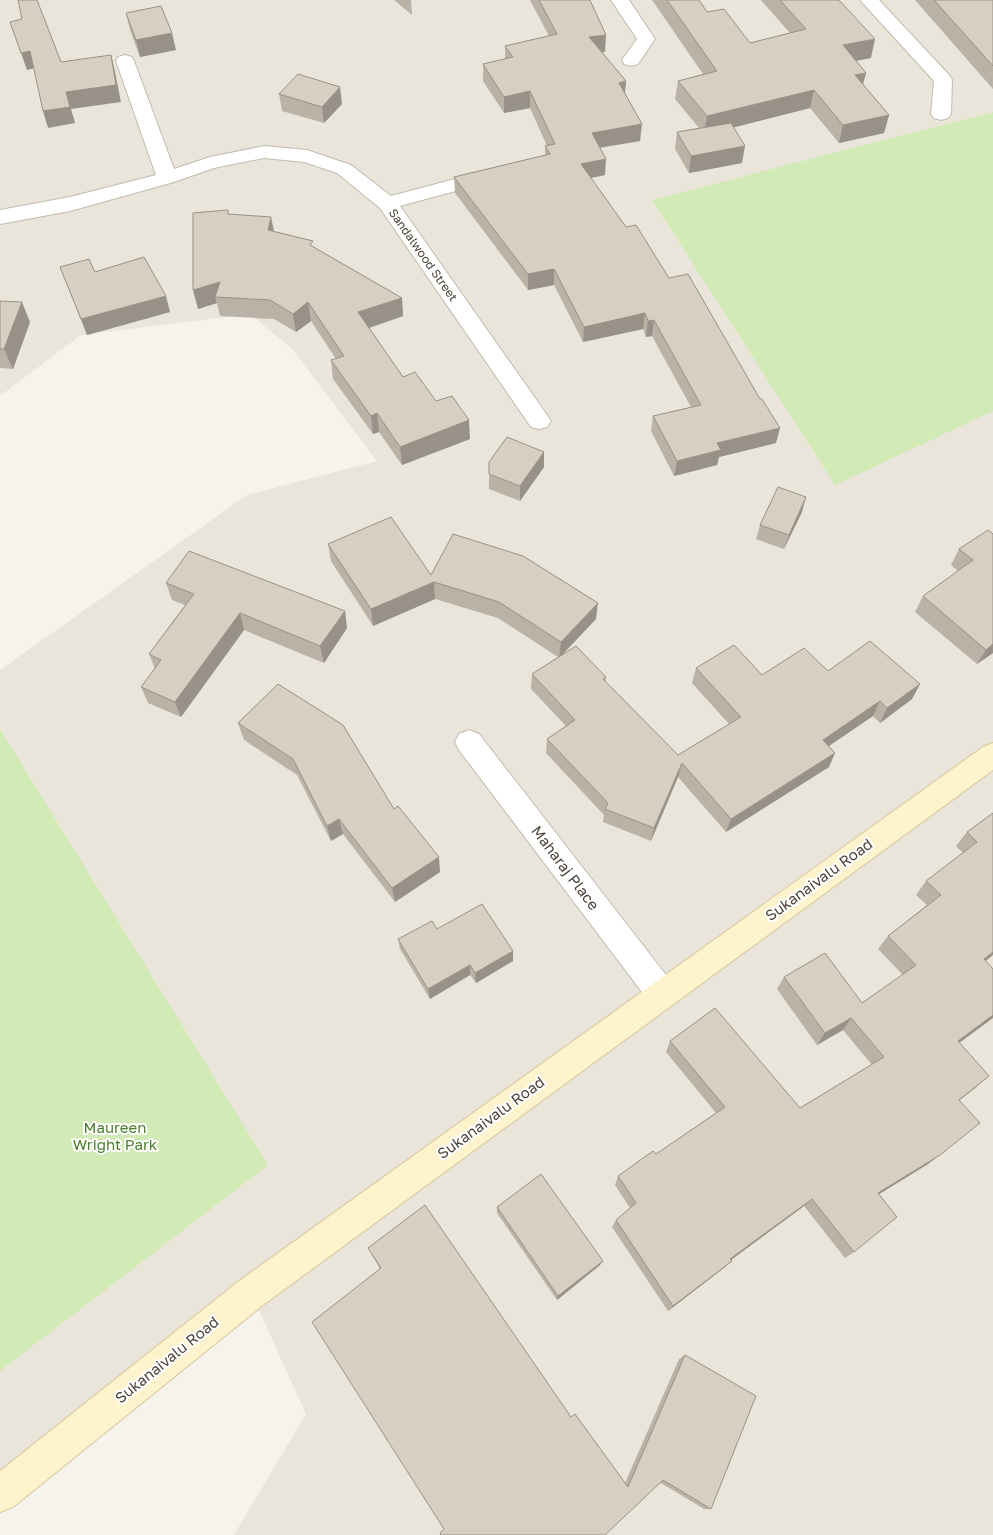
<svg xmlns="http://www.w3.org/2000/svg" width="993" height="1535" viewBox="0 0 993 1535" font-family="'Golos Text',sans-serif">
<rect width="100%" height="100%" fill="#f6f3ec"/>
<polygon fill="#eae5da" points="0,0 993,0 993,1535 234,1535 306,1414 251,1293 0,1494 0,670 247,495 377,461 292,349 250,314 81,335 0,396"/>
<g fill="#d2eab5">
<polygon points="993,112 993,411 835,485 652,200"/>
<polygon points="0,729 268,1165 0,1371"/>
</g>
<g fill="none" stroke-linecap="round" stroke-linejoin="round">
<defs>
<g id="minor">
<polygon points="611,0 629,0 655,39 638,64 631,66 624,64 622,60 637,39"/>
<polygon points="860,0 879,0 950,76 952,80 951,114 948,118 941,120 934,118 931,114 934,81"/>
<polygon points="125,55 132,57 134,61 174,169 210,157 264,146 307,150 351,165 391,196 489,170 496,172 499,176 496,180 400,206 547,415 551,421 547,427 539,429 531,427 380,208 337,173 304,162 264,158 214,168 174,182 70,211 0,224 0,210 70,197 156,175 116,61 118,57"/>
<polygon points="469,730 479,734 673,984 677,994 673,1004 662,1009 651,1004 459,750 455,742 459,734"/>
</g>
<polygon id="secondary" points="993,743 993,770 263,1305 13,1507 0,1512 0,1471 239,1281 983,747"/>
</defs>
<use href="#minor" stroke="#c2bbae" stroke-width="2"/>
<use href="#secondary" stroke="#d6c79b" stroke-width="2"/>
<use href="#minor" fill="#fff" fill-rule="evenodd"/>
<use href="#secondary" fill="#fff3cd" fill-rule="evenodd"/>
</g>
<g fill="#bab2a6">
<polygon points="394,0 411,0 412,15"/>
<polygon points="530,0 590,0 605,52 602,52 626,81 625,94 640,141 600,148 605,175 591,178 626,227 669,278 776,443 719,457 717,465 674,476 651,431 653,416 691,407 652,336 646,337 643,329 583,342 554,285 528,290 455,193 454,177 545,155 545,146 547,146 530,108 504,113 483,81 483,64 505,59 505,46 549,36"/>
<polygon points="652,0 699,0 707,12 750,43 790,33 761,0 839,0 871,58 856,61 866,73 863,84 889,115 884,133 839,143 810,108 734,127 742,163 689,173 675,149 677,132 699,128 675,99 678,81 703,74"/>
<polygon points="915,0 993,0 993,89"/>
<polygon points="126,13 176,50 140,57 130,30"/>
<polygon points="279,94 342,104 324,123 282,111"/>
<polygon points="229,214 314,247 402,298 403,316 369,328 403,377 436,401 470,439 402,465 379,432 373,434 333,379 331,360 336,359 311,321 296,332 274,319 220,316 217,303 198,309"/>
<polygon points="60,267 95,272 170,312 87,335"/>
<polygon points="0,301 30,322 13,369 0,368"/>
<polygon points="544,452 544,467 520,501 489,489 489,462"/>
<polygon points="802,512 784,549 756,539 760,525"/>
<polygon points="988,530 993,653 977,664 915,612 923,596 958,571 951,565 959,549"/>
<polygon points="328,544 431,575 596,619 563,654 606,677 606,682 678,755 729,724 692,683 696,668 762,675 828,671 920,684 912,699 880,723 873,716 829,746 829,767 726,832 678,777 651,841 603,822 604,815 546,753 547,739 566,726 531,689 532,674 558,657 498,618 435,599 373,626 331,561"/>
<polygon points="166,583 345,611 347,628 324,663 244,630 181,717 148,703 141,687 155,669 149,654 185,605 172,600"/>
<polygon points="238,723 394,809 440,872 395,902 343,834 331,841 297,775 244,740"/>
<polygon points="993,813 985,961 959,1043 977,1087 960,1100 928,1164 879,1194 854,1252 845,1258 804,1206 731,1260 732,1261 725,1267 668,1311 612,1227 616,1220 630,1208 615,1185 618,1176 656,1154 716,1113 666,1052 670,1041 800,1108 872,1065 843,1030 817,1045 777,989 784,977 862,1003 903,975 878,949 888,936 927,905 916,895 926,881 963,853 956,846 967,832"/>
<polygon points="437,929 513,961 476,983 470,975 430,999 400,949 398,939"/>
<polygon points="497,1207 600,1265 557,1300 497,1213"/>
<polygon points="368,1248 571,1417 625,1483 679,1359 685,1355 711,1509 704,1509 661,1483 444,1529 380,1269"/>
</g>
<g fill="#979187">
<polygon points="172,33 176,50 140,57 136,40"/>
<polygon points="606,35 605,52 588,54 589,37"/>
<polygon points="875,39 871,58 839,64 843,45"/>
<polygon points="30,51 35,68 27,70 21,53"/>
<polygon points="111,55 115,72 121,102 71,109 75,123 48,128 43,111"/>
<polygon points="866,73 861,91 855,75"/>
<polygon points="626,81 624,98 619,83"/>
<polygon points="340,87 342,104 324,123 322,107"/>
<polygon points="814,90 810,108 704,135 707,116"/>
<polygon points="530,91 530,108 504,113 504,97"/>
<polygon points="889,115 884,133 839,143 843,125"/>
<polygon points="642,124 640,141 590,149 592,133"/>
<polygon points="745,146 742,163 689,173 691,156"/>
<polygon points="606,159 605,175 580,180 581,164"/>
<polygon points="271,217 275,236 268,230"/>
<polygon points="554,269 554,285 528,290 528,274"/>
<polygon points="220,282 215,297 217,303 198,309 193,290"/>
<polygon points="166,296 170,312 87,335 81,319"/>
<polygon points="402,298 403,316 360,331 358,312"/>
<polygon points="22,302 30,322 13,369 4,349"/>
<polygon points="308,302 311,321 296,332 293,314"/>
<polygon points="645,313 643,329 583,342 584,327"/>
<polygon points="654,320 652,336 646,337 648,321"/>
<polygon points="377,413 379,432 373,434 371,416"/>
<polygon points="469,420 470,439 402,465 400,447"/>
<polygon points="780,428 776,443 719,457 717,465 674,476 677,461 717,443"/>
<polygon points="544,452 544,467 520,501 520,486"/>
<polygon points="806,497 802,512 784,549 789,535"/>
<polygon points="434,582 435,599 373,626 371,609"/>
<polygon points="598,603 596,619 559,658 561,642"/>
<polygon points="345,611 347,628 324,663 320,646"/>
<polygon points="240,613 244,630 181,717 175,702"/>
<polygon points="993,644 993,653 977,664 986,650"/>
<polygon points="920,684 912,699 880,723 887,708"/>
<polygon points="880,701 873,716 817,754 823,740"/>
<polygon points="835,753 829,767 726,832 731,819"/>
<polygon points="682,763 678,777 651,841 654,828"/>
<polygon points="339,819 343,834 331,841 327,826"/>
<polygon points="439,857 440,872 395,902 392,888"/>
<polygon points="513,951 513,961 476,983 475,973"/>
<polygon points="993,952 993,955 972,972 984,959"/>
<polygon points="470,965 470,975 430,999 428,989"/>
<polygon points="993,1015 993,1018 947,1052 958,1041"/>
<polygon points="851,1018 843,1030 817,1045 825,1033"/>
<polygon points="940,1155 928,1164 868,1201 878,1193"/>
<polygon points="812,1199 804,1206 724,1265 730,1259"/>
<polygon points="603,1261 600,1265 557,1300 558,1296"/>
<polygon points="732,1261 725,1267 668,1311 673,1306"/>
</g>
<g fill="#d8cfc1" stroke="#979187">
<polygon points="18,0 37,0 61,62 111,55 116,85 66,92 70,107 43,111 30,51 21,53 10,22 22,19"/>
<polygon points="539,0 590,0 606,35 589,37 626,81 619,83 642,124 592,133 606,159 581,164 626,227 636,225 669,278 688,274 760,399 762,399 780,428 717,443 721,450 677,461 653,416 701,405 654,320 648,321 645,313 584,327 554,269 528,274 454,177 550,154 545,146 555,144 530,91 504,97 483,64 513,57 505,46 557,34"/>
<polygon points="667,0 699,0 707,12 724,9 750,43 806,29 780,0 839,0 875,39 843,45 866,73 855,75 889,115 843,125 814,90 707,116 678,81 717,71"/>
<polygon points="934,0 993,0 993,66"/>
<polygon points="161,6 172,33 136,40 126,13"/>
<polygon points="298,74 340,87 322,107 279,94"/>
<polygon points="731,123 745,146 691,156 677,132"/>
<polygon points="228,210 228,214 271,217 268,230 313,241 310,245 402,298 358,312 403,377 415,372 436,401 452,396 469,420 400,447 377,413 371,416 331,360 344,356 308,302 293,314 270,300 215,297 220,282 193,290 193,213"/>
<polygon points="144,257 166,296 81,319 60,267 89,259 95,272"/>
<polygon points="0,301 22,302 4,349 0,349"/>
<polygon points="507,437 544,452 520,486 489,474 489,462"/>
<polygon points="778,487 806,497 789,535 760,525"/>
<polygon points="391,517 431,575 453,534 523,556 598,603 561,642 499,602 434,582 371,609 328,544"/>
<polygon points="988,530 993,534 993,644 986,650 923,596 973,560 959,549"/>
<polygon points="189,551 345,611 320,646 240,613 175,702 141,687 161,660 149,654 194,594 166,583"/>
<polygon points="870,641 920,684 887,708 880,701 823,740 835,753 731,819 682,763 654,828 605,809 608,803 547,739 575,720 532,674 576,646 606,677 603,679 678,755 741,717 696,668 734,645 762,675 804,648 828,671"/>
<polygon points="278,684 343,725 394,809 398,806 439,857 392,888 339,819 327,826 293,759 238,723"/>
<polygon points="993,813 993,952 984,959 993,969 993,1015 958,1041 989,1076 959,1100 980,1123 940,1155 878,1193 897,1217 854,1252 812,1199 730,1259 732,1261 673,1306 616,1220 636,1203 618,1176 653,1151 656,1154 725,1107 670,1041 715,1008 800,1108 884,1057 851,1018 825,1033 784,977 825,953 862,1003 916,965 888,936 941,895 926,881 977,842 967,832"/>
<polygon points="482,904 513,951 475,973 470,965 428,989 398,939 432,921 437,929"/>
<polygon points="541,1174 603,1261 558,1296 497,1207"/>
<polygon points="425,1205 571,1417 575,1414 628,1487 685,1355 756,1396 711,1509 663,1480 605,1535 441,1535 440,1533 444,1529 312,1322 381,1268 368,1248"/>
</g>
<g text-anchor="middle" stroke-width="4" stroke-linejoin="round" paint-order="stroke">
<g font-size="12" fill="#4b4439" stroke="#fff">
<text transform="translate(423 255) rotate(55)" y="4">Sandalwood Street</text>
</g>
<g font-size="15" fill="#4b4439" stroke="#fff">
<text transform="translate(565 868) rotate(53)" y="5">Maharaj Place</text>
<text transform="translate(819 880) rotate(-36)" y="5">Sukanaivalu Road</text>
<text transform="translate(491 1118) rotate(-36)" y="5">Sukanaivalu Road</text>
<text transform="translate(167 1360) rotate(-39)" y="5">Sukanaivalu Road</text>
</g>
<g font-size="15" fill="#4a7f2a" stroke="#fff">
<text x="115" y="1133">Maureen<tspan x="115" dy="17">Wright Park</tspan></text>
</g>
</g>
</svg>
